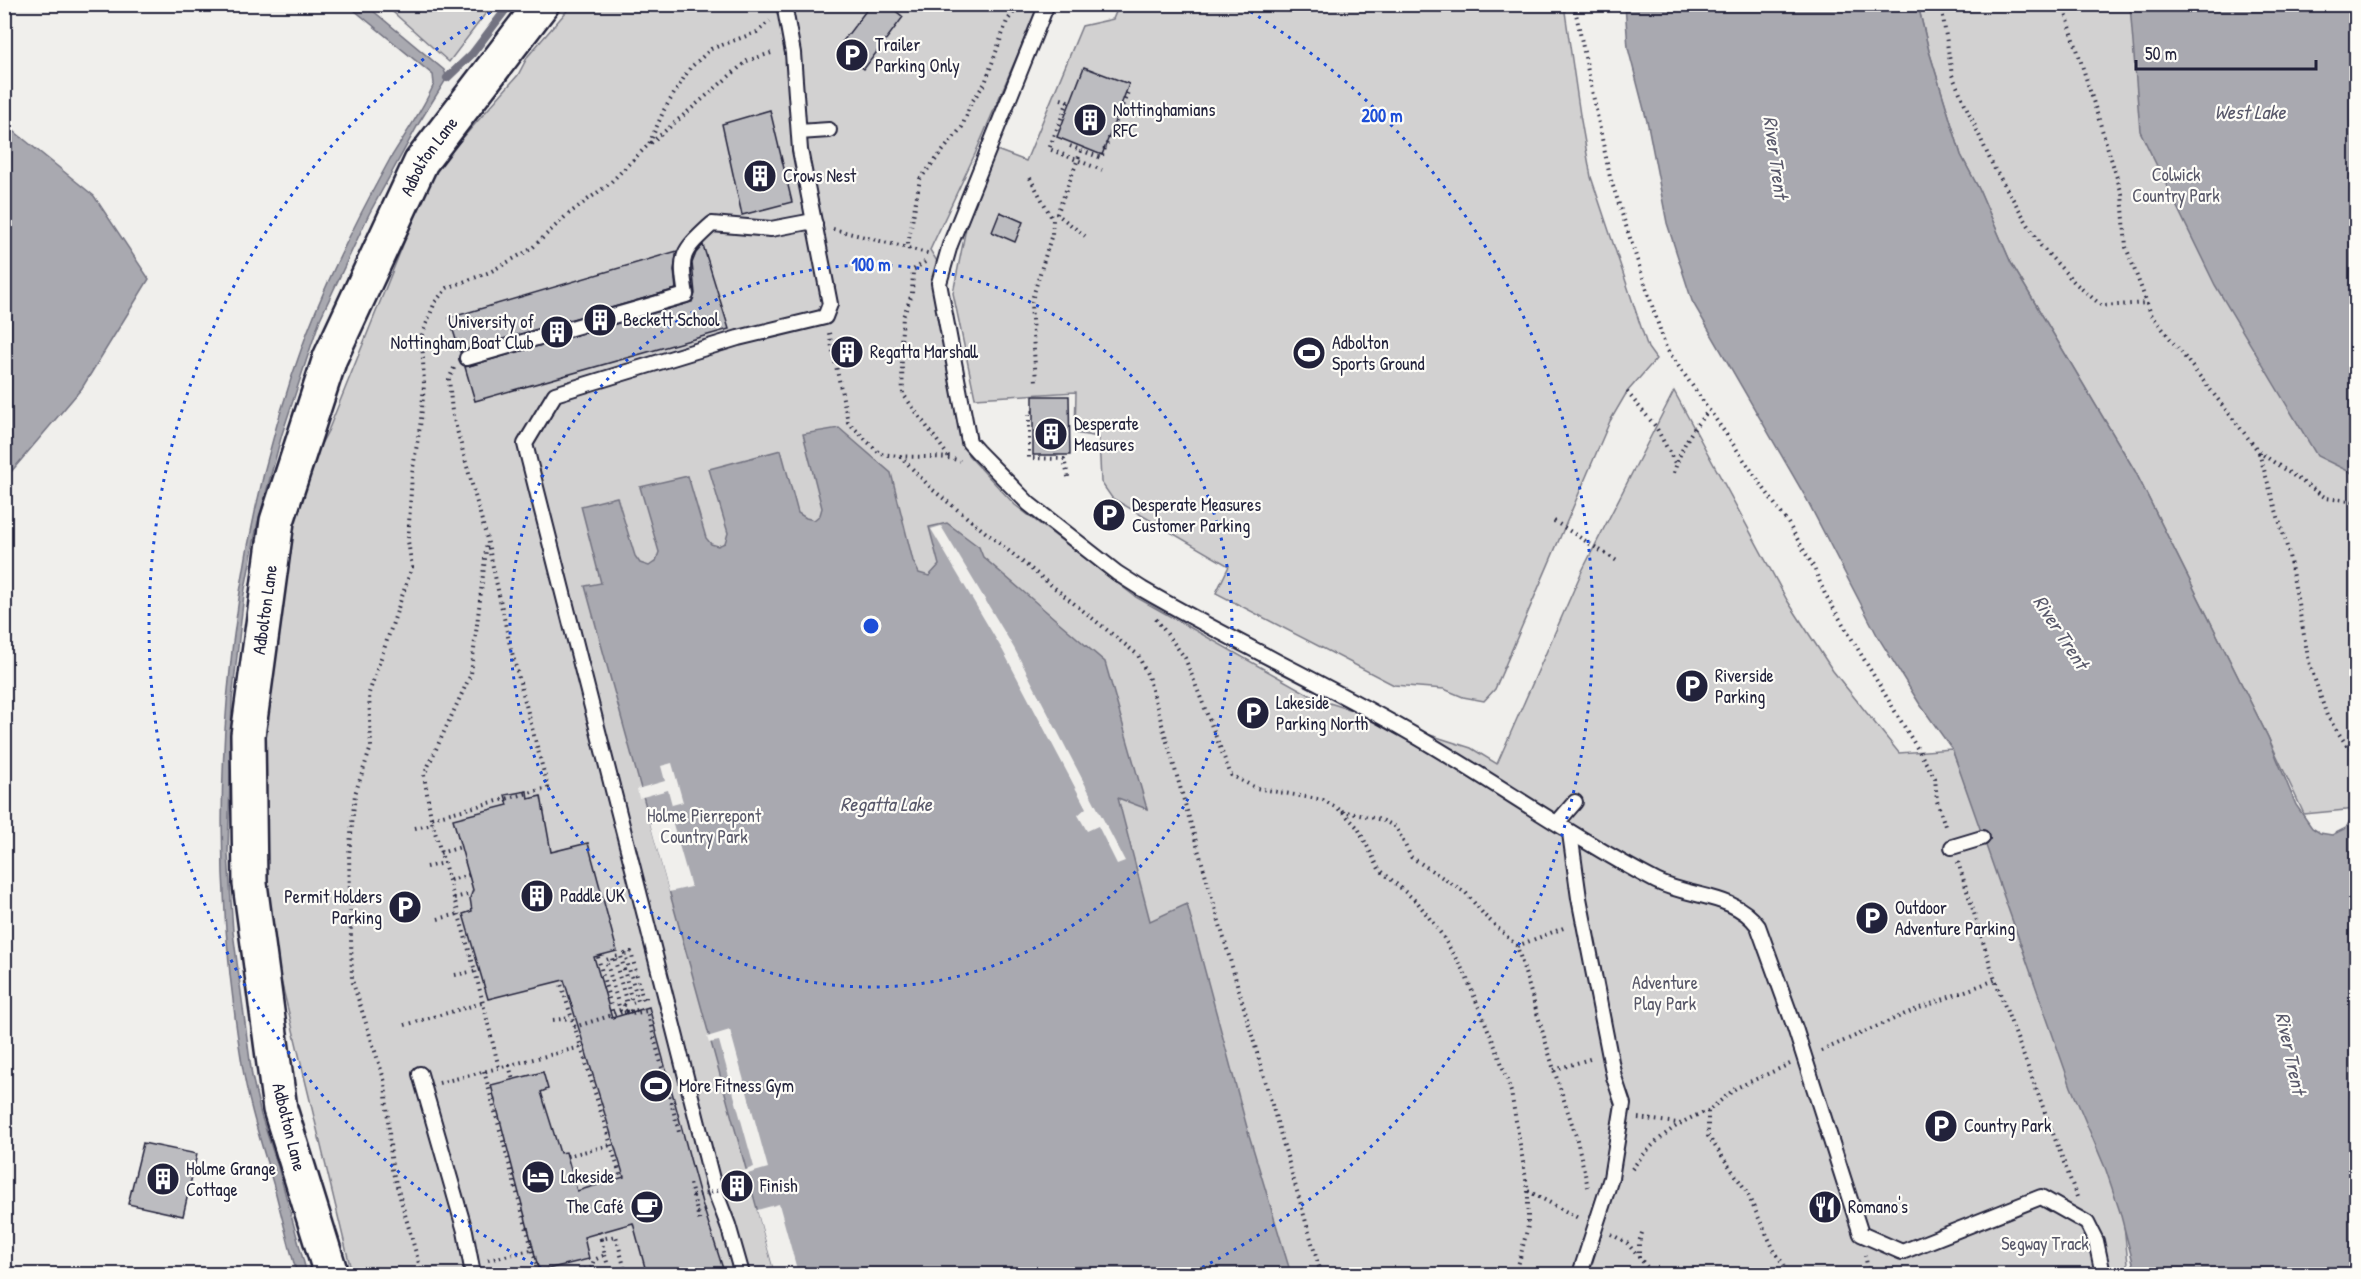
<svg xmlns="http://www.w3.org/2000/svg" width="2361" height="1279" viewBox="0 0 2361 1279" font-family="'Patrick Hand',sans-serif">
<rect width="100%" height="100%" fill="#f0efec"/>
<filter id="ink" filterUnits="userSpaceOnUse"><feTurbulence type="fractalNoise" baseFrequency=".0167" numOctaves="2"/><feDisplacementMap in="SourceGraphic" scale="12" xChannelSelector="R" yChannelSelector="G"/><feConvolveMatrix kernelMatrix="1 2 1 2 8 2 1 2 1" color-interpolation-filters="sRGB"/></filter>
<g filter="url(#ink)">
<g fill="#d2d1d1" stroke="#7a7a86" stroke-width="1.5">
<polygon points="385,5 492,5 449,62"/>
<polygon points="572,5 1039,5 975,154 930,250 940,266 935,299 968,455 1015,505 1136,597 1317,699 1471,748 1497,764 1582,571 1674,391 1787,600 1833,671 1899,753 1952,749 2121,1195 2129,1274 352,1274 249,848 291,500 328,431 432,173 518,75 528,56"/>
<polygon points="1119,5 1564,5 1580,115 1591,177 1648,348 1656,359 1627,392 1610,421 1495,689 1484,701 1463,697 1444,689 1394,685 1216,593 1229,566 1112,498 1101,482 1099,437 1075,433 1076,392 975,398 953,293 970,208 994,149 1026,161 1082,26 1113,19"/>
<polygon points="1918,5 2356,5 2356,809 2304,814 2268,737 2135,471 2011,263 1979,189 1961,155 1929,51"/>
</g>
<g fill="#a9a9b0" stroke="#737381" stroke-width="1.5">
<path d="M348,5H366L444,70L447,78L419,123L369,214L320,319L282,434L257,526L244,594L232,700L228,854L233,932L252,1076L261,1115L278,1167L307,1274H297C289,1246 282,1218 275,1190C263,1148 249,1107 242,1064C202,822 222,563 307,333C330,273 359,215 390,159C405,134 423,110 434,84L433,75Z"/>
<polygon points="1625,5 1918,5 1929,51 1961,155 1979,189 2011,263 2135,471 2268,737 2296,805 2312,828 2320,833 2332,835 2346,828 2356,809 2356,1274 2136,1274 2120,1212 2106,1170 2071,1087 1952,749 1919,703 1878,637 1805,496 1692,301 1667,223 1648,125 1628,48"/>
<polygon points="2130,5 2356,5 2356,475 2317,456 2215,285 2140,131"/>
<polygon points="10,128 94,196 149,279 82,388 5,479 4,130"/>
<polygon points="839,428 891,473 913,561 919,573 929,576 939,565 929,527 947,523 979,547 983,557 1105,662 1147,809 1118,798 1150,921 1187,904 1249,1135 1291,1274 775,1274 585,586 601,583 581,506 617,497 635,556 640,563 649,566 656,561 659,552 640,487 688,476 706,538 711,544 718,546 725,543 728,533 709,469 781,450 798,513 806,518 814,520 820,515 822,508 803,434"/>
</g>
<g fill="#f0efec">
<polygon points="941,526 1014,648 1125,861 1117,864 1098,826 1087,831 1078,815 1086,808 1003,651 931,529"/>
<polygon points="672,763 683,802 672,805 668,790 639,798 637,789 665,781 661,766"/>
<polygon points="671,817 691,887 669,892 650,823"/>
<polygon points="730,1030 768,1168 744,1175 743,1171 754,1167 719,1041 709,1043 707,1037"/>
<polygon points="779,1204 798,1273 794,1274 775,1274 757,1210"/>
</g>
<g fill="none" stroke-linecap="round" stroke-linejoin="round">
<polyline stroke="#737381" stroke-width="8" points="447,78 472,54 510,4"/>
</g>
<g fill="#bcbcc0" stroke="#22223b" stroke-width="1.5">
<polygon points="871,4 887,4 903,17 864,69 837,49"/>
<polygon points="1084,67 1129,84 1102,155 1057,137"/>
<polygon points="770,110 792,202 742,215 722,124"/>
<polygon points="1000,212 1023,222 1015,242 992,232"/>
<polygon points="703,245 729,329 475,401 465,367 692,302 695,294 692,263 696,253"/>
<polygon points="677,251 674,270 676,289 460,352 449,318"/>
<polygon points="1033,396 1069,396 1070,455 1033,455"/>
<polygon points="527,791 528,799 541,796 551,852 588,843 617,951 594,957 612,1018 649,1007 702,1203 725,1275 647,1275 633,1223 584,1237 589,1259 539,1271 491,1085 543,1072 548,1089 541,1092 560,1153 566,1152 577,1191 624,1177 564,980 488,999 463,914 472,911 470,898 473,890 453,819 508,805 505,795"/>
<polygon points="143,1143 197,1154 183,1216 128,1204"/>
</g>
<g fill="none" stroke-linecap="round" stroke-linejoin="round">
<defs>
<g id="lane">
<path d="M1047,4L950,245L939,283L969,442L977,451L1029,504L1117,573L1142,589C1228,639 1320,681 1407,731C1491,779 1570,836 1656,881C1689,898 1734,893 1758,926L1795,1028L1861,1234L1902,1252L2041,1197L2087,1223L2096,1241L2103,1274"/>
<polyline points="799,132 829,130"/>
<path d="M467,358L686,295C679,253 682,252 712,224L771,229L808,222L815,224"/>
<polyline points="1557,823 1575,802"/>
<polyline points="1570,833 1579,898 1614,1077 1623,1104 1611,1178 1580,1274"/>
<polyline points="1952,847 1982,838"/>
<polyline points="420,1074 465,1231 473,1274"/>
<polyline points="742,1274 728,1225 715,1191 525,444 555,394 738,338 825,317 830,304 800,150 793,53 784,4"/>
</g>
<g id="secondary">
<path id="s1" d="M331,1274L280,1109L250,884L248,735L277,521L330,358L421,162L542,4"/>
</g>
</defs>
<use href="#lane" stroke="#22223b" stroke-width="18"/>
<use href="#secondary" stroke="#22223b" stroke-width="38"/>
<g stroke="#22223b" stroke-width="4" stroke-dasharray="1.5 4.5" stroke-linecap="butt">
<polyline points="1574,4 1610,177 1666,348 1788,523 1813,566 1825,594 1935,778 1937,801 1946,829"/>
<polyline points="1941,4 1952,75 1993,166 2041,246 2075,283 2102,306 2147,303"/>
<polyline points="2063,4 2122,194 2126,247 2151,314 2259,452 2326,498 2356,502"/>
<polyline points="1061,99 1071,102"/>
<polyline points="1068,101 1049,149 1102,170"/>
<polyline points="651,143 747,61 774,52"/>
<polyline points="1070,146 1101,158 1128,92"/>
<polyline points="1081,151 1057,214 1085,236"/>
<polyline points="1030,178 1053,220 1052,234 1031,303 1036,382"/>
<polyline points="833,229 931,254"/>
<polyline points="909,250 908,244 920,179 962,127 971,103 985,83 1007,21 1020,4"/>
<polyline points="925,262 913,270 912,294 903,317 901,342 903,394 949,457"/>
<polyline points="829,333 848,422 880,454 900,456 933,490 1138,655 1148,676 1321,1274"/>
<polyline points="454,368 449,379 452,412 487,539 509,641 548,788 431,818 475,971 499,1068"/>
<polyline points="1627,392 1656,427 1676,465"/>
<polyline points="1033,412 1029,412 1029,458 1064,459 1069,481"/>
<polyline points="2259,453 2288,550 2309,662 2327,716 2348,747 2356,748"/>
<path d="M900,456C918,458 946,455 960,461"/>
<path d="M1674,473C1680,450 1692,427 1709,411"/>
<polyline points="1554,521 1617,561"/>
<polyline points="1156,619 1185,658 1231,775 1256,788 1323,800 1342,811 1358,828 1379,869 1418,903 1442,935 1465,974 1499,1056 1511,1092 1528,1191 1528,1226 1516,1274"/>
<polyline points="1342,811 1382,820 1396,827 1411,857 1466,893 1485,916 1517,946 1554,1070 1576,1136 1588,1187"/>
<polyline points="431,818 424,775 471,674 487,542"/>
<polyline points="415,828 433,824"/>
<polyline points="440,853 461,847"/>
<polyline points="1958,862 1995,980 2077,1197"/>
<polyline points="426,867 444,863"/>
<polyline points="450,880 469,875"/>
<polyline points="454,898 471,894"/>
<polyline points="438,919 458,914"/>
<polyline points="1517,946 1566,927"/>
<polyline points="598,957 613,1014"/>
<polyline points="455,975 475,971"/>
<polyline points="624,1005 627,1004 614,957 621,956 632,1003 638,1001 625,954 631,952 643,1000 646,999 646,997"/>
<polyline points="613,1012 620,1010 606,960 612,958 613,962"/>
<polyline points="624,1013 642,1009"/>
<polyline points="553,1020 571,1018"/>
<polyline points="405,1025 482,1003"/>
<polyline points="574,1027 626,1011 624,1004"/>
<polyline points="581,1047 621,1178"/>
<polyline points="1821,1051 1912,1011 1995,980"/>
<polyline points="1790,1064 1736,1088 1708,1111 1708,1136 1745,1189 1775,1252 1790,1274"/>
<polyline points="509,1065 513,1080"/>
<polyline points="1554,1070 1593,1058"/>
<polyline points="484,1071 539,1274"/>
<polyline points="439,1083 581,1047 560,981"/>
<polyline points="1638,1118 1678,1123"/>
<polyline points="567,1156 615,1144"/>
<path d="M1632,1169C1651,1143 1677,1121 1708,1111"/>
<polyline points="690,1184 700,1223"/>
<polyline points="1528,1191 1580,1219"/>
<polyline points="599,1232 601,1239 616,1236 626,1274"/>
<polyline points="1611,1234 1627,1243 1653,1274"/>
<polyline points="605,1255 608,1266"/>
<polyline points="1865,1255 1869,1274"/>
<polyline points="1639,1258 1639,1242 1643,1230"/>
<polyline points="488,1260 531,1250"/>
<polyline points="422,1274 392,1169 385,1082 352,980 349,855 355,794 371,747 369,693 412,567 408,541 412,474 421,420 424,385 422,335 435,302 447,288 490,272 531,249 567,215 609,184 649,144 664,110 690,68 711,49 757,32 770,21"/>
<polyline points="567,1274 591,1268 594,1260 605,1255 601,1239"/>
</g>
<use href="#lane" stroke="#fdfcf7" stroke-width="14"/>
<use href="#secondary" stroke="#fdfcf7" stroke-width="33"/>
<g stroke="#22223b" stroke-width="4" stroke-dasharray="1.5 4.5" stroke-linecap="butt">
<polyline points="626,1011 631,1009 631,1014 647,1011 679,1132"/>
<polyline points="693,1196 726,1189"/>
<polyline points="697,1213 708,1210"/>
</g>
</g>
</g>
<g fill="none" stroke="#1d4ed8" stroke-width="3" stroke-dasharray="3 6">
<circle cx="871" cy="626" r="361"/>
<path d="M549 1272A722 722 0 0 1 499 7M1243 7A722 722 0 0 1 1193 1272"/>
</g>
<defs>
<symbol id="parking-disc" viewBox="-11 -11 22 22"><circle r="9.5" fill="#22223b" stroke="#fdfcf7"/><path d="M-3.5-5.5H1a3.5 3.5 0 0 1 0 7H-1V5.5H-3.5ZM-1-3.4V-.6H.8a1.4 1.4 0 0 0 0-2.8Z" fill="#fff"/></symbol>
<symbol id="building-disc" viewBox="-11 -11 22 22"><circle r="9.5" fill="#22223b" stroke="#fdfcf7"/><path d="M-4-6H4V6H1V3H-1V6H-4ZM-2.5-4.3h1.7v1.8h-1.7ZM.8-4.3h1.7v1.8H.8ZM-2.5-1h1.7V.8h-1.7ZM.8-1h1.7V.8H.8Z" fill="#fff"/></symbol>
<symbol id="stadium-disc" viewBox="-11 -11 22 22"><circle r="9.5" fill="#22223b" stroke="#fdfcf7"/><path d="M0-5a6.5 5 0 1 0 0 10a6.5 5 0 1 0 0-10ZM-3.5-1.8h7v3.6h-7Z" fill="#fff"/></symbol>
<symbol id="hotel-disc" viewBox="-11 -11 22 22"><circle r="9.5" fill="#22223b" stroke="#fdfcf7"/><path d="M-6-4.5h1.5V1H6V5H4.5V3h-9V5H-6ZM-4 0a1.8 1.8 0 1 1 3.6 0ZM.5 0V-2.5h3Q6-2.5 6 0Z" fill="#fff"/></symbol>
<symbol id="cafe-disc" viewBox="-11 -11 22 22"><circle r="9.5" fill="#22223b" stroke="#fdfcf7"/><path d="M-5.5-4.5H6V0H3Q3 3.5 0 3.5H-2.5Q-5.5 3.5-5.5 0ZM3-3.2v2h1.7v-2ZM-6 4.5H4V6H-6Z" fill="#fff"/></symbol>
<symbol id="restaurant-disc" viewBox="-11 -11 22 22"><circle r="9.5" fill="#22223b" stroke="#fdfcf7"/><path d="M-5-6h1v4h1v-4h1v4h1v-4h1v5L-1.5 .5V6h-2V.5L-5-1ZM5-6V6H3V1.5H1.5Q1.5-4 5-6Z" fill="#fff"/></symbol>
</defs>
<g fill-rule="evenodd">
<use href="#parking-disc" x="833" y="36" width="38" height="38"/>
<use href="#building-disc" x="1071" y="101" width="38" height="38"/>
<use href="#building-disc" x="741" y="157" width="38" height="38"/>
<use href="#building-disc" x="581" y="301" width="38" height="38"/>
<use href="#building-disc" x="538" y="313" width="38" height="38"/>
<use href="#building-disc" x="828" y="333" width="38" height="38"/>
<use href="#stadium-disc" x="1290" y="334" width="38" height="38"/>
<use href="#building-disc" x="1032" y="415" width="38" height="38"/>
<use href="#parking-disc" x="1090" y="496" width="38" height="38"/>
<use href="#parking-disc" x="1673" y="667" width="38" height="38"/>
<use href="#parking-disc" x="1234" y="694" width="38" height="38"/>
<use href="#building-disc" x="518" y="877" width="38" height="38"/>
<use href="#parking-disc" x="386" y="888" width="38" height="38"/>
<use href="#parking-disc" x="1853" y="899" width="38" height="38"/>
<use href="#stadium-disc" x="637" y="1067" width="38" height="38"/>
<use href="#parking-disc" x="1922" y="1107" width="38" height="38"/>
<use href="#hotel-disc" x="519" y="1158" width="38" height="38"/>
<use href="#building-disc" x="144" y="1160" width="38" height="38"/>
<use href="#building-disc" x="718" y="1167" width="38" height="38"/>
<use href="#cafe-disc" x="628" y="1188" width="38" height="38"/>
<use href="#restaurant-disc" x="1806" y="1188" width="38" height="38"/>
</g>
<g text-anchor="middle" stroke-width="4.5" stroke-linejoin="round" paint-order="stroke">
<g font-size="18" fill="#22223b" stroke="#fdfcf7" text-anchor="start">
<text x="875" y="51">Trailer<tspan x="875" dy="21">Parking Only</tspan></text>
<text x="1113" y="116">Nottinghamians<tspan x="1113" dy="21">RFC</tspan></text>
<text x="783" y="182">Crows Nest</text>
<text x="623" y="326">Beckett School</text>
<text x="534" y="328" text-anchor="end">University of<tspan x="534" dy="21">Nottingham Boat Club</tspan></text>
<text x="1332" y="349">Adbolton<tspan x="1332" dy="21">Sports Ground</tspan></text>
<text x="870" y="358">Regatta Marshall</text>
<text x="1074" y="430">Desperate<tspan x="1074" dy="21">Measures</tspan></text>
<text x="1132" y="511">Desperate Measures<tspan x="1132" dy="21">Customer Parking</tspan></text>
<text x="1715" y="682">Riverside<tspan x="1715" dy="21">Parking</tspan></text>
<text x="1276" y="709">Lakeside<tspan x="1276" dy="21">Parking North</tspan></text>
<text x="560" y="902">Paddle UK</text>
<text x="382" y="903" text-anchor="end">Permit Holders<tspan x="382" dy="21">Parking</tspan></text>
<text x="1895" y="914">Outdoor<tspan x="1895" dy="21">Adventure Parking</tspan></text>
<text x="679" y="1092">More Fitness Gym</text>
<text x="1964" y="1132">Country Park</text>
<text x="186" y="1175">Holme Grange<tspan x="186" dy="21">Cottage</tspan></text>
<text x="561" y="1183">Lakeside</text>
<text x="760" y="1192">Finish</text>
<text x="624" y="1213" text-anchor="end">The Café</text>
<text x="1848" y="1213">Romano's</text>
</g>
<g font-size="18" fill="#22223b" stroke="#fdfcf7">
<text dy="6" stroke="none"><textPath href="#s1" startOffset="1161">Adbolton Lane</textPath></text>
<text dy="6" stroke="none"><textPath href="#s1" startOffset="675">Adbolton Lane</textPath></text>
<text transform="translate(289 1127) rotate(76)" y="6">Adbolton Lane</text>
</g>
<g font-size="18" fill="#575768" stroke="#fdfcf7">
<text x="2176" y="181">Colwick<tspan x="2176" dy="21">Country Park</tspan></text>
<text x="704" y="822">Holme Pierrepont<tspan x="704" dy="21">Country Park</tspan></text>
<text x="1665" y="989">Adventure<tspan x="1665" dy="21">Play Park</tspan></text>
<text x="2045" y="1250">Segway Track</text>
</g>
<g font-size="20" font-style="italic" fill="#58586a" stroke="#fdfcf7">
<text x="2250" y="119">West Lake</text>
<text transform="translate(1776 157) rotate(82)" y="7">River Trent</text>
<text transform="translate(2061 632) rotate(57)" y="7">River Trent</text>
<text x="886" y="811">Regatta Lake</text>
<text transform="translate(2291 1053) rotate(78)" y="7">River Trent</text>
</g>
</g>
<circle cx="871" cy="626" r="9" fill="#1d4ed8" stroke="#fdfcf7" stroke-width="3"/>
<g font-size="18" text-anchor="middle" font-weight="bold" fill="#1d4ed8" stroke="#fdfcf7" stroke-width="4.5" stroke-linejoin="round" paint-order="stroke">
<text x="1382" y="122">200 m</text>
<text x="871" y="271">100 m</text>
</g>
<rect width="2361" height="1279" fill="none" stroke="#fdfcf7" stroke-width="24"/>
<rect x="12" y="12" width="2337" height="1255" fill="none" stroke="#22223b" stroke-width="2" filter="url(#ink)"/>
<path d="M2136 60v9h180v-9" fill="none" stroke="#22223b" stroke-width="3"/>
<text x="2145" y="60" font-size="18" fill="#22223b" stroke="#fdfcf7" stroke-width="4.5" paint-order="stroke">50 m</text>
</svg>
